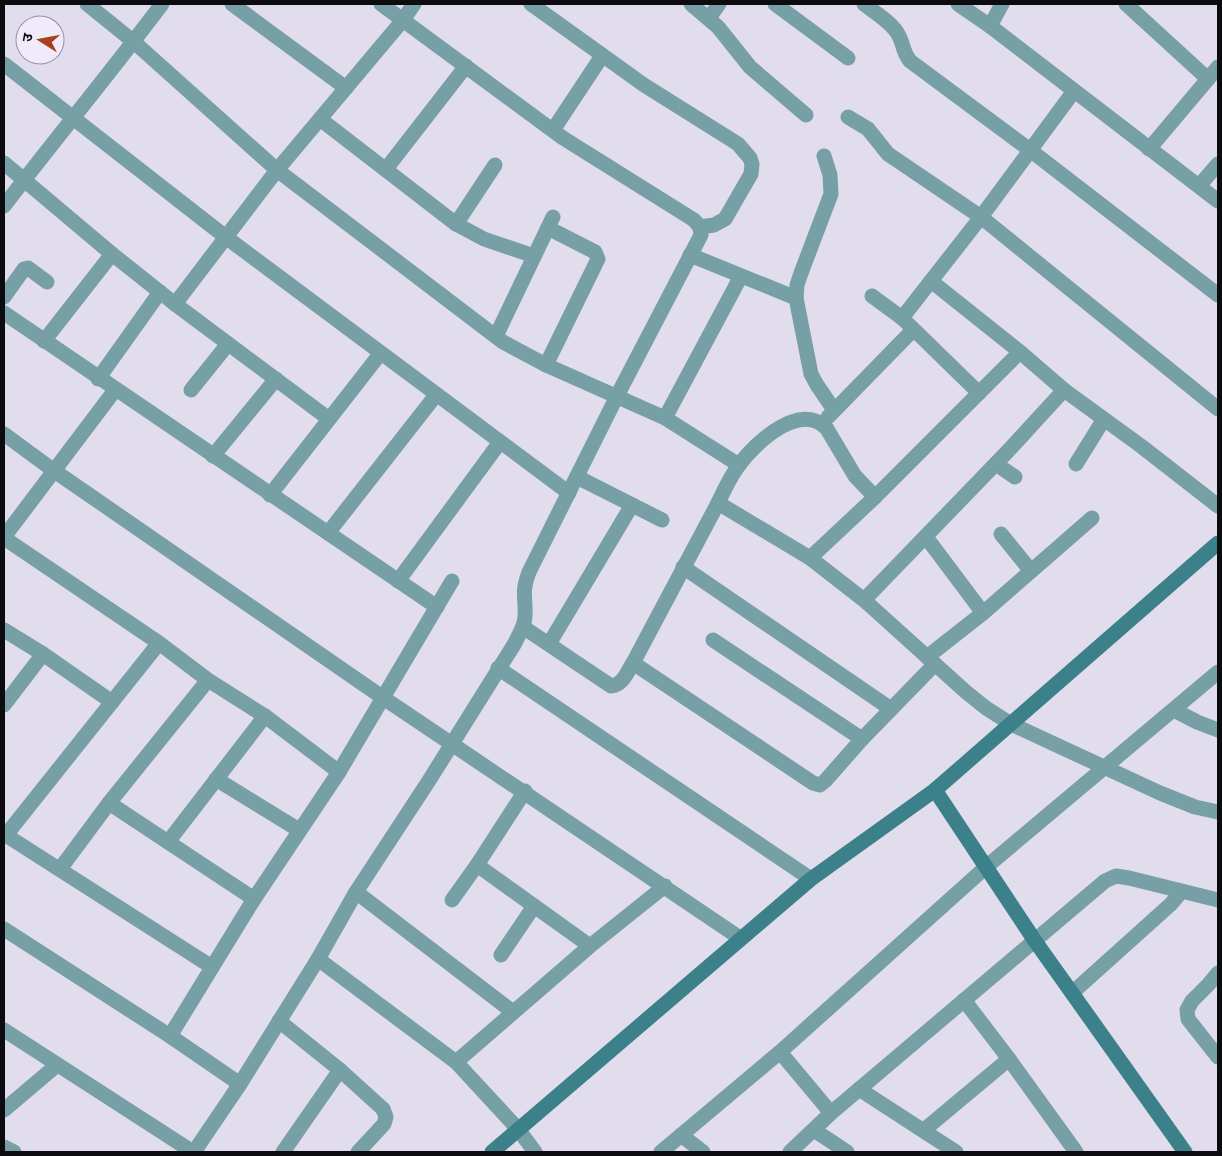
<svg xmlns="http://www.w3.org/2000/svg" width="1222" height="1156" viewBox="0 0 1222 1156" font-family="'Noto Serif','Noto Sans Devanagari',serif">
<rect width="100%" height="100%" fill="#e2dded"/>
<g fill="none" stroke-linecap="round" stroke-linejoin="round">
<g stroke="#76a0a6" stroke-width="15">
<polyline points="87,4 134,42 277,170 503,342 546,365 665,418 739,465"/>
<polyline points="232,4 346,88"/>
<polyline points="531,4 644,85 738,144 750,158 752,164 751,174 725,219 714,225 700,227"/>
<polyline points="691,4 718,27 750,67 806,115"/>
<polyline points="775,4 848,58"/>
<path d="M864,4C875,13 893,23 899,36C904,45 902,51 910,61L1030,150L1218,295"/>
<polyline points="958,4 990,26 1002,4"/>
<polyline points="1126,4 1208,79"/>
<polyline points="709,18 719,4"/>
<polyline points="990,26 1218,201"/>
<polyline points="4,64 227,238 569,493"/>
<polyline points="848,117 868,129 888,154 981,217 1218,409"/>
<polyline points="320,119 456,224 484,239 534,256"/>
<polyline points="553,130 602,56"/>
<polyline points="1149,149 1218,67"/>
<polyline points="824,156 830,175 831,194 801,273 797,285 796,298 811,374 817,385 834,410"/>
<polyline points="4,163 112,254 175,304 329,419"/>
<polyline points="386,169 466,66"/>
<polyline points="1199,186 1218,164"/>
<path d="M4,206C56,138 111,72 162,4"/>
<polyline points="456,224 495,165"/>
<polyline points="690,255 796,298"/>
<polyline points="931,281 1020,352 1064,390 1141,446 1218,506"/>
<polyline points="872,296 902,318 979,393"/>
<polyline points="4,297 24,269 28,268 47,282"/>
<polyline points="175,304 277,170 403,20 414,4"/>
<polyline points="4,313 437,607"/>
<polyline points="902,318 981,217 1074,91"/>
<polyline points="496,336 553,217"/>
<polyline points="44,341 112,254"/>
<polyline points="546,365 598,259 595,252 548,228"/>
<polyline points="98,379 160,292"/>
<polyline points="191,390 228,344"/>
<polyline points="828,417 913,330"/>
<polyline points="665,418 741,276"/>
<polyline points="4,434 53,470 382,697 740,938"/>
<polyline points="213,456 276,379"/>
<polyline points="996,464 1015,477"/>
<polyline points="1076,464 1104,419"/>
<polyline points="577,477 662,520"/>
<polyline points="270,495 380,354"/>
<path d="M718,503C724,490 730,477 739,465C755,443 801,400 827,429L855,476L875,497"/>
<polyline points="328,533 436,395"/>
<polyline points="1001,534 1031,571"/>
<polyline points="4,537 115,390"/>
<polyline points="926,537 983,613"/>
<polyline points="4,538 159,643 208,680 265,716 339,772"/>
<polyline points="810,558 875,497 1020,352"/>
<polyline points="683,567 891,709"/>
<polyline points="398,581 500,442"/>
<polyline points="864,600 1008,451 1064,390"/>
<path d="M523,627L611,686C623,685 627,672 633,663L718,503L810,558L864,600L966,692L986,708L1011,724L1160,793L1195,807L1218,812"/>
<polyline points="4,630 43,654 112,702"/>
<polyline points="713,640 862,739"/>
<polyline points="549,644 632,505"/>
<polyline points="927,657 983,613 1092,518"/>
<polyline points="633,663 813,783 820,785 825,781 862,739 935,664"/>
<polyline points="498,668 811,879"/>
<polyline points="4,705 43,654"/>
<polyline points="1174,710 1197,722 1218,730"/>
<polyline points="216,779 299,830"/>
<polyline points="525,791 477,865 590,946"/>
<polyline points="109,803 254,899"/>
<polyline points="4,834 212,967"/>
<polyline points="6,835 159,643"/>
<polyline points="168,842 265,716"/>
<polyline points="60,869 109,803 208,680"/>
<polyline points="356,892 513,1012"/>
<polyline points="452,900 477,865"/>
<polyline points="4,929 170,1036 240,1084"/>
<polyline points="501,955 534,906"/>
<polyline points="318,959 456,1062 518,1129 535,1152"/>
<polyline points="1218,973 1208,985 1192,1001 1187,1010 1188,1019 1218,1057"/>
<polyline points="1072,993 1171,904 1181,892"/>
<polyline points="964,1000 1009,1059 1076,1152"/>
<polyline points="279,1021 340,1070 383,1109 386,1117 384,1124 358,1152"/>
<polyline points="4,1030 193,1152"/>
<polyline points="170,1036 254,899 339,772 452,581"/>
<polyline points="780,1052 831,1113"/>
<polyline points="456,1062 590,946 665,886"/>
<polyline points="859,1089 956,1152"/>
<polyline points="4,1110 57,1065"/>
<polyline points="814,1130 847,1152"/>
<polyline points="924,1130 1009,1059"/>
<polyline points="681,1135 703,1152"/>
<polyline points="4,1147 14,1152"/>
<path d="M194,1152L240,1084L318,959L356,892L430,779L515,643C519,634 525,626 525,616C526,596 521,594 529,572L617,396L701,235L700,227L694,220L563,138L381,4"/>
<polyline points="283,1152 340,1070"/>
<polyline points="661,1152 780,1052 986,867 1218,672"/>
<polyline points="790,1152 831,1113 1105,881 1116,876 1129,878 1218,900"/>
</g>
<g stroke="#3c808a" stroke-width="15">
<polyline points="935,790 1035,941 1185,1152"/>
<polyline points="492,1152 811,879 935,790 1218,543"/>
</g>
</g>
<rect width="1222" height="1156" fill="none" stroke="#0c0b10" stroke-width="10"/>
<g transform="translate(40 40) rotate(281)"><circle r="24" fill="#f0eafa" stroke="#95919c"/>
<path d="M0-4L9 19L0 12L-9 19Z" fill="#a8411b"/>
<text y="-8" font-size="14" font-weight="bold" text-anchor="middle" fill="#0c0b10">उ</text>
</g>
</svg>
